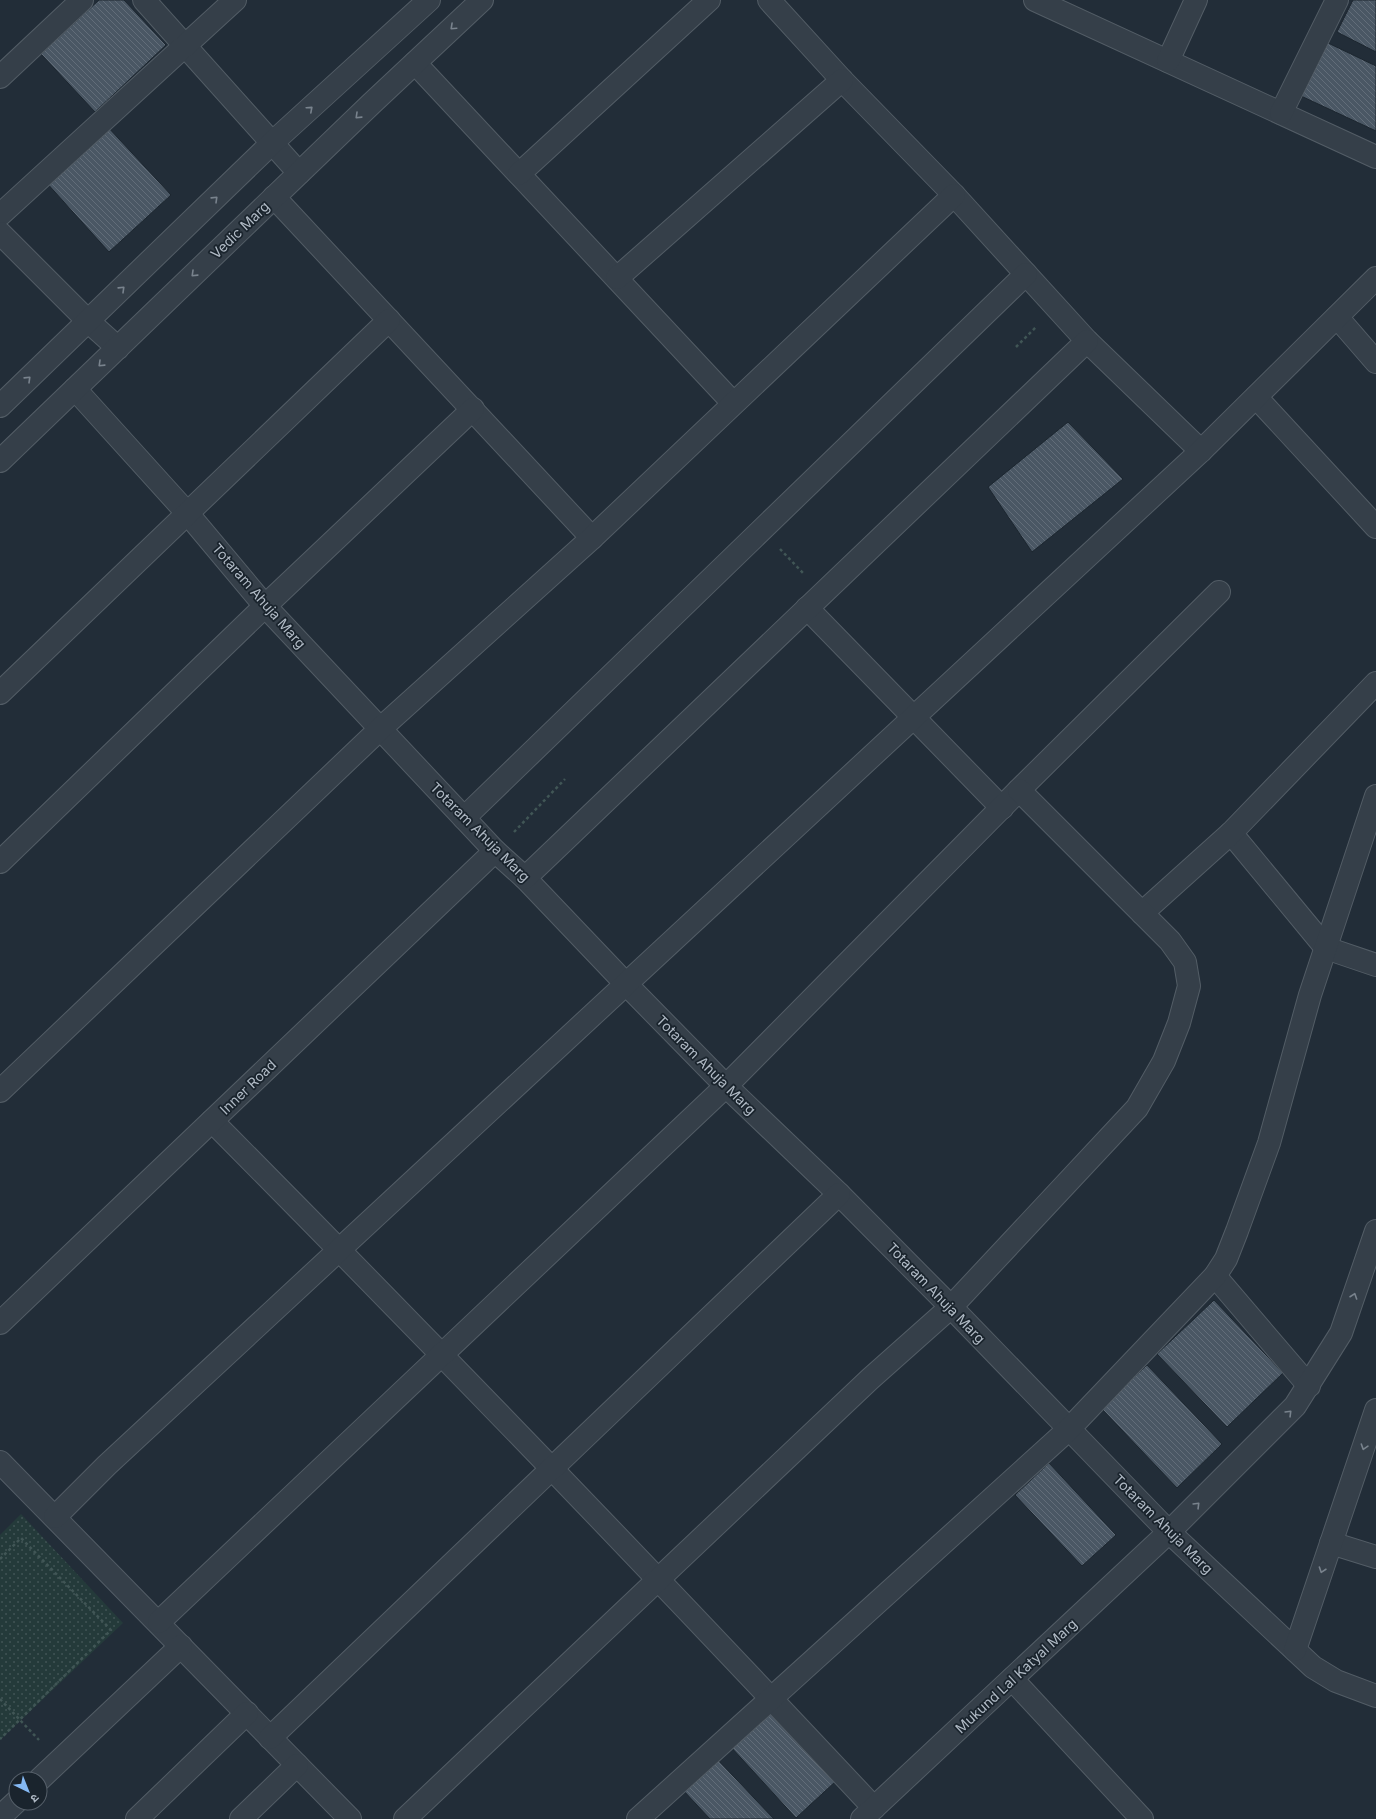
<svg xmlns="http://www.w3.org/2000/svg" width="1376" height="1819" viewBox="0 0 1376 1819" font-family="Inter,'Noto Sans Devanagari',sans-serif">
<defs>
<pattern id="park-dots" width="8" height="8" patternUnits="userSpaceOnUse"><rect width="8" height="8" fill="#243a3a"/><path d="M2 2h.1M6 6h.1" fill="none" stroke="#415455" stroke-width="1.8" stroke-linecap="round"/></pattern>
<pattern id="building-back-hatch" width="6" height="6" patternUnits="userSpaceOnUse"><rect width="6" height="6" fill="#4a5764"/><path d="M-1 5l2 2M0 0l6 6M5-1l2 2" fill="none" stroke="#626d79"/></pattern>
</defs>
<rect width="100%" height="100%" fill="#222d38"/>
<polygon fill="url(#park-dots)" points="21,1514 123,1623 0,1740 0,1535"/>
<g fill="url(#building-back-hatch)" stroke="#1c262f">
<polygon points="99,0 124,0 166,45 95,112 41,54"/>
<polygon points="1353,0 1376,0 1376,52 1337,32"/>
<polygon points="1326,42 1376,66 1376,131 1301,96"/>
<polygon points="106,125 171,195 109,252 45,181"/>
<polygon points="1068,422 1123,479 1032,552 988,487"/>
<polygon points="1214,1300 1283,1373 1227,1427 1157,1354"/>
<polygon points="1147,1365 1222,1444 1177,1488 1101,1408"/>
<polygon points="1049,1463 1116,1535 1082,1566 1015,1495"/>
<polygon points="770,1709 836,1781 796,1818 730,1746"/>
<polygon points="716,1758 774,1819 710,1819 682,1789"/>
</g>
<g fill="none" stroke-linecap="round" stroke-linejoin="round">
<defs>
<g id="street">
<polyline points="144,0 299,173"/>
<polyline points="769,0 842,80 954,195 1087,341 1201,451"/>
<polyline points="1035,0 1376,157"/>
<polyline points="1168,61 1196,0"/>
<polyline points="415,63 733,403"/>
<polyline points="0,77 82,0"/>
<polyline points="1281,113 1337,0"/>
<polyline points="519,174 709,0"/>
<polyline points="274,197 592,538"/>
<polyline points="0,215 235,0"/>
<polyline points="0,233 89,322 118,348"/>
<polyline points="617,278 842,80"/>
<polyline points="1337,317 1376,362"/>
<polyline points="75,389 188,514 265,606 495,851 525,878 627,985 726,1086 839,1194 951,1307 1169,1532 1313,1667 1336,1681 1376,1696"/>
<polyline points="1256,397 1376,527"/>
<polyline points="0,406 272,143 429,0"/>
<polyline points="0,461 371,104 482,0"/>
<polyline points="807,608 1002,808"/>
<polyline points="0,693 389,320"/>
<polyline points="464,818 1026,274"/>
<polyline points="1231,833 1326,948 1376,965"/>
<polyline points="0,862 265,606 473,409"/>
<polyline points="525,878 1087,341"/>
<polyline points="1142,913 1231,833 1376,683"/>
<polyline points="0,1091 380,729 592,538 954,195"/>
<path d="M212,1121C436,1347 657,1576 874,1808"/>
<polyline points="1215,1276 1309,1386"/>
<polyline points="0,1323 495,851"/>
<polyline points="0,1462 350,1819"/>
<polyline points="55,1517 107,1465 1201,451 1376,278"/>
<polyline points="1331,1543 1376,1557"/>
<polyline points="159,1622 726,1086 1019,790 1219,592"/>
<polyline points="1295,1650 1376,1410"/>
<polyline points="1012,1679 1142,1819"/>
<polyline points="270,1738 839,1194"/>
<polyline points="40,1779 181,1646"/>
<polyline points="0,1817 16,1802"/>
<polyline points="137,1819 247,1713"/>
<polyline points="241,1819 297,1765"/>
<polyline points="405,1819 870,1379 951,1307 1137,1108 1164,1061 1179,1023 1189,986 1185,962 1170,941 1019,790"/>
<polyline points="638,1819 1069,1429 1215,1276 1226,1259 1237,1231 1269,1143 1310,995 1376,796"/>
<polyline points="862,1819 1169,1532 1295,1406 1341,1333 1376,1231"/>
</g>
</defs>
<use href="#street" stroke="#535d66" stroke-width="24"/>
<g stroke="#415656" stroke-width="2.5" stroke-dasharray="3 3" stroke-linecap="butt">
<polyline points="1016,347 1037,326"/>
<polyline points="780,549 803,573"/>
<polyline points="514,832 565,779"/>
<polyline points="0,1559 21,1538 111,1630 0,1739"/>
<polyline points="0,1699 39,1740"/>
</g>
<use href="#street" stroke="#353f49" stroke-width="22"/>
</g>
<defs><path id="oneway-chevron" d="M-2-3.5L2.5 0L-2 3.5" fill="none" stroke-width="1.6" stroke-linecap="round" stroke-linejoin="round"/></defs>
<g stroke="#79838d">
<use href="#oneway-chevron" transform="translate(453 27) rotate(137)"/>
<use href="#oneway-chevron" transform="translate(310 109) rotate(-42)"/>
<use href="#oneway-chevron" transform="translate(358 116) rotate(136)"/>
<use href="#oneway-chevron" transform="translate(215 199) rotate(-44)"/>
<use href="#oneway-chevron" transform="translate(194 274) rotate(136)"/>
<use href="#oneway-chevron" transform="translate(122 289) rotate(-44)"/>
<use href="#oneway-chevron" transform="translate(101 364) rotate(136)"/>
<use href="#oneway-chevron" transform="translate(28 379) rotate(-44)"/>
<use href="#oneway-chevron" transform="translate(1354 1296) rotate(-71)"/>
<use href="#oneway-chevron" transform="translate(1289 1413) rotate(-45)"/>
<use href="#oneway-chevron" transform="translate(1364 1447) rotate(108)"/>
<use href="#oneway-chevron" transform="translate(1197 1505) rotate(-45)"/>
<use href="#oneway-chevron" transform="translate(1322 1570) rotate(109)"/>
</g>
<g text-anchor="middle" stroke-width="3.5" stroke-linejoin="round" paint-order="stroke">
<g font-size="14" fill="#b0bac5" stroke="#1a242d">
<text transform="translate(240 230) rotate(-44)" y="5">Vedic Marg</text>
<text transform="translate(259 596) rotate(49)" y="5">Totaram Ahuja Marg</text>
<text transform="translate(480 832) rotate(45)" y="5">Totaram Ahuja Marg</text>
<text transform="translate(706 1065) rotate(45)" y="5">Totaram Ahuja Marg</text>
<text transform="translate(248 1087) rotate(-44)" y="5">Inner Road</text>
<text transform="translate(936 1293) rotate(46)" y="5">Totaram Ahuja Marg</text>
<text transform="translate(1163 1524) rotate(45)" y="5">Totaram Ahuja Marg</text>
<text transform="translate(1016 1676) rotate(-43)" y="5">Mukund Lal Katyal Marg</text>
</g>
</g>
<g transform="translate(28 1791) rotate(137)"><circle r="19" fill="#1a242d" stroke="#56606a"/>
<path d="M0-3L7 15L0 10L-7 15Z" fill="#85b9f4"/>
<text y="-6" font-size="11" font-weight="bold" text-anchor="middle" fill="#b0bac5">उ</text>
</g>
</svg>
